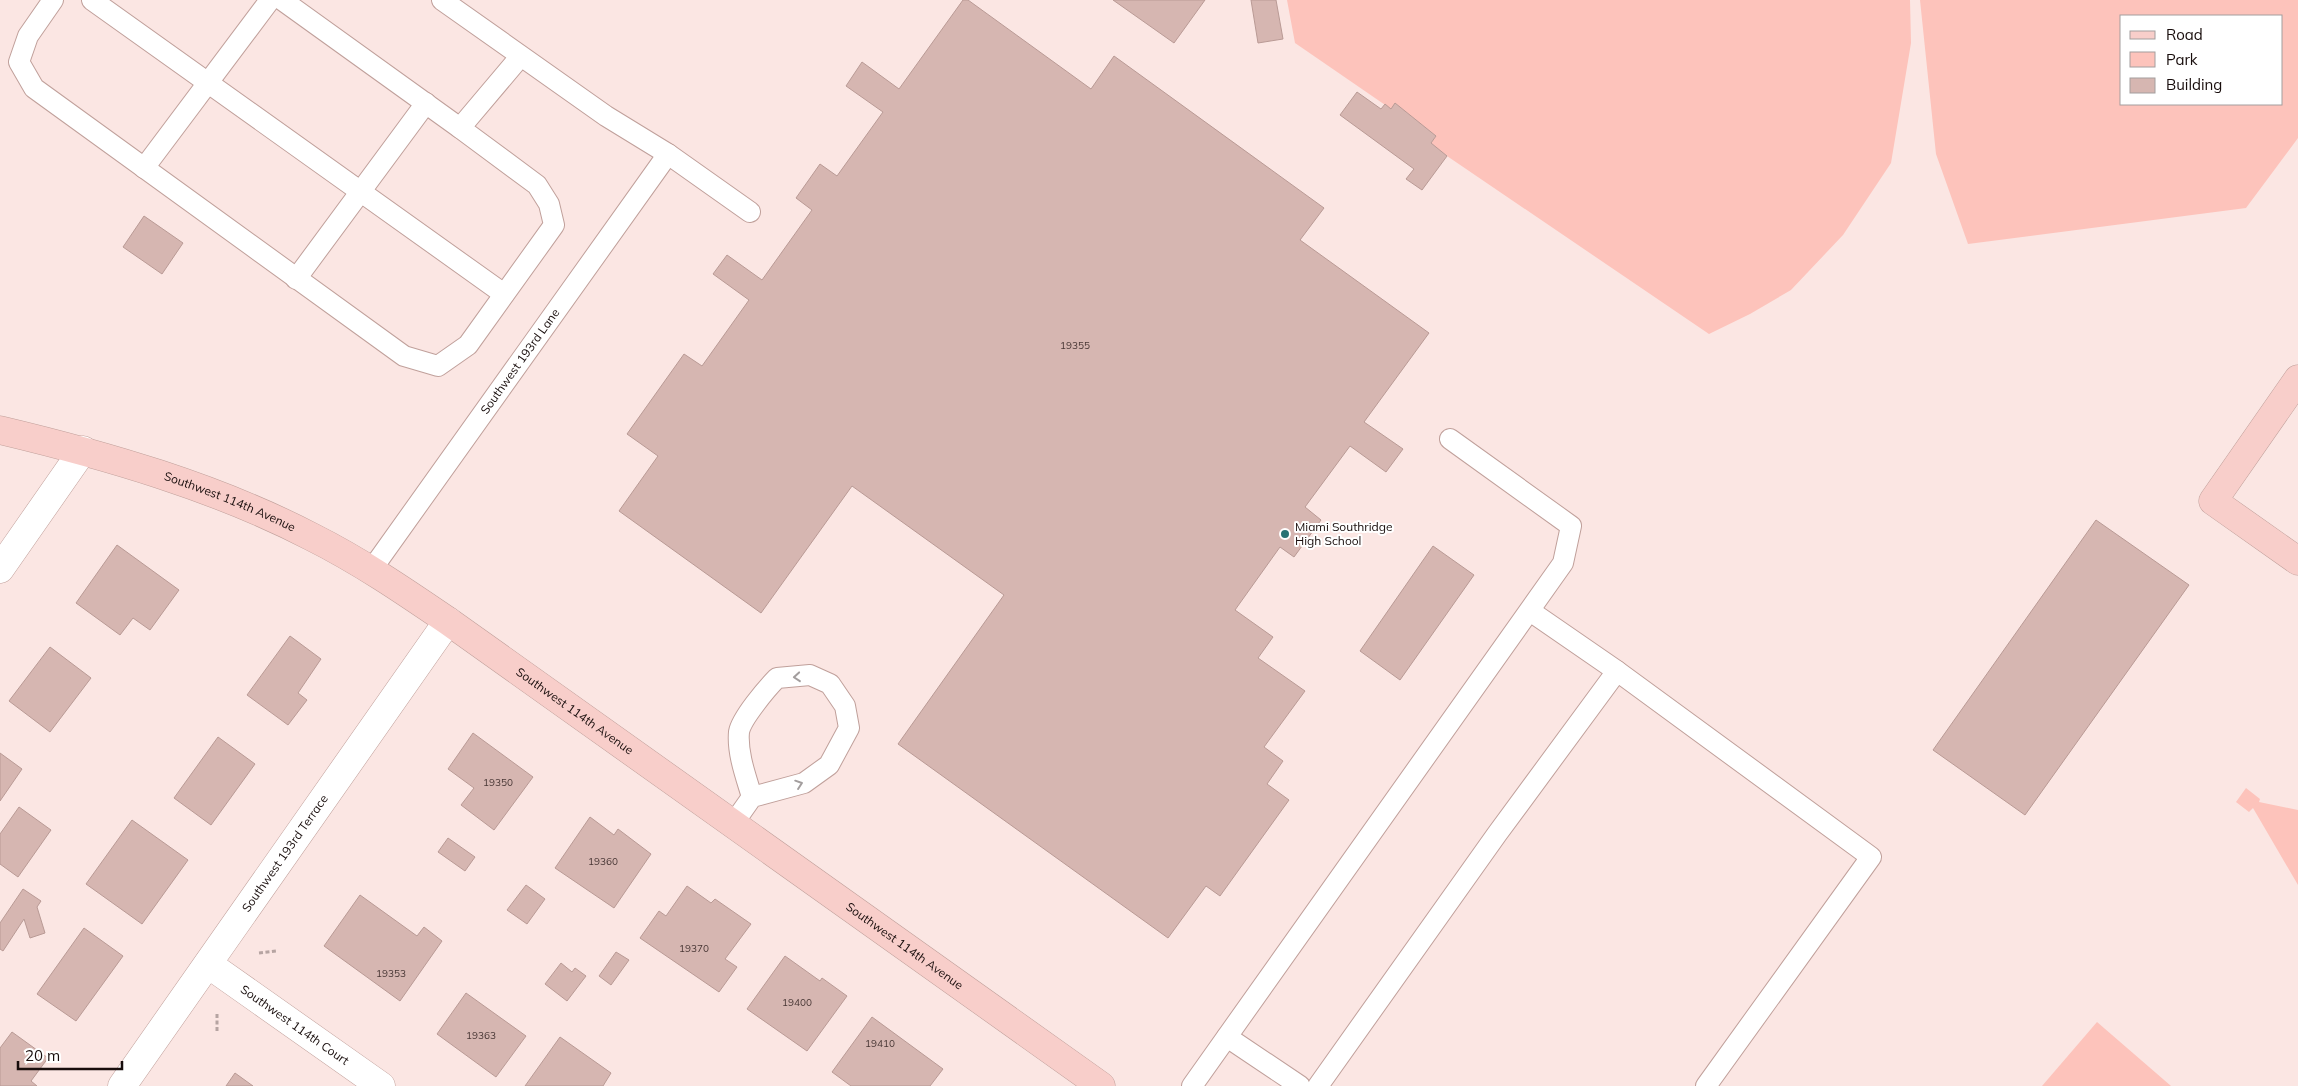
<svg xmlns="http://www.w3.org/2000/svg" width="2298" height="1086" viewBox="0 0 2298 1086" font-family="Mulish,sans-serif">
<rect width="100%" height="100%" fill="#fbe6e3"/>
<g fill="#fdc3bb" fill-rule="evenodd">
<polygon points="1287,0 1910,0 1911,43 1891,163 1843,235 1791,290 1750,314 1709,334 1447,156 1431,143 1436,136 1396,104 1391,109 1295,43"/>
<path d="M1920,0H2298V138L2246,208L1968,244L1936,154ZM2122,16H2282V104H2122Z"/>
<polygon points="2246,788 2260,799 2259,802 2298,810 2298,885 2253,808 2249,812 2236,802"/>
<polygon points="2097,1022 2171,1086 2042,1086"/>
</g>
<g fill="#d6b6b1" stroke="#b99a95">
<polygon points="963,0 968,0 1091,89 1114,56 1324,208 1300,240 1429,333 1364,422 1403,449 1386,472 1350,446 1305,507 1321,520 1294,557 1280,547 1235,610 1273,637 1258,658 1305,691 1264,747 1283,761 1267,784 1289,800 1220,896 1206,886 1168,938 898,744 1004,595 852,486 761,613 619,511 658,456 627,434 684,354 702,366 749,300 713,274 727,255 762,280 812,210 796,198 820,164 837,176 883,112 846,86 862,62 899,89"/>
<polygon points="1113,0 1205,0 1174,43"/>
<polygon points="1251,0 1276,0 1283,39 1258,43"/>
<polygon points="1357,92 1381,109 1385,104 1391,109 1395,103 1436,136 1431,143 1447,156 1422,190 1406,179 1414,169 1340,115"/>
<polygon points="144,216 183,243 162,274 123,247"/>
<polygon points="2096,520 2189,585 2025,815 1933,750"/>
<polygon points="117,545 179,590 150,630 133,618 120,635 76,603"/>
<polygon points="1433,546 1474,575 1400,680 1360,651"/>
<polygon points="290,636 321,659 298,693 307,700 288,725 247,695"/>
<polygon points="50,647 91,678 50,732 9,701"/>
<polygon points="473,733 533,777 494,830 461,805 474,788 448,769"/>
<polygon points="218,737 255,764 211,825 174,798"/>
<polygon points="0,753 22,769 0,801"/>
<polygon points="19,807 51,830 18,877 0,864 0,834"/>
<polygon points="590,817 614,835 618,829 651,854 614,908 555,868"/>
<polygon points="132,820 188,860 142,924 86,884"/>
<polygon points="448,838 475,857 465,871 438,852"/>
<polygon points="526,885 545,899 527,924 507,910"/>
<polygon points="687,886 711,903 715,899 751,924 725,959 737,967 719,992 640,938 659,911 666,916"/>
<polygon points="23,889 41,901 37,907 45,933 30,938 24,919 3,951 0,949 0,923"/>
<polygon points="360,895 417,936 424,927 442,941 400,1001 324,946"/>
<polygon points="84,928 123,956 76,1021 37,994"/>
<polygon points="616,952 629,960 611,985 599,976"/>
<polygon points="785,956 820,981 822,978 847,996 807,1051 747,1009"/>
<polygon points="561,963 572,972 575,968 586,976 567,1001 545,984"/>
<polygon points="466,993 526,1036 496,1077 437,1034"/>
<polygon points="872,1017 943,1069 930,1086 851,1086 832,1072"/>
<polygon points="12,1032 48,1058 31,1081 37,1086 0,1086 0,1048"/>
<polygon points="560,1037 611,1073 603,1086 525,1086"/>
<polygon points="235,1073 253,1086 226,1086"/>
</g>
<g fill="none" stroke-linecap="round" stroke-linejoin="round">
<defs>
<g id="lane">
<polyline points="53,0 28,36 19,62 34,88 404,356 438,366 468,345 554,225 549,204 537,185 460,128 520,57"/>
<polyline points="92,0 504,294"/>
<polyline points="282,0 460,128"/>
<polyline points="442,0 606,116 668,154 750,212"/>
<polyline points="144,168 270,0"/>
<polyline points="296,279 426,103"/>
<path id="s1" d="M372,569L668,154"/>
<polyline points="1530,611 1617,671 1871,857 1706,1086"/>
<path d="M733,824L752,797L804,783L829,765L849,728L845,706L830,684L810,675L777,678C767,688 741,719 739,732C737,753 746,777 752,797"/>
<polyline points="1227,1037 1300,1086"/>
<polyline points="1192,1086 1563,563 1571,526 1450,439"/>
<polyline points="1318,1086 1497,834 1617,671"/>
</g>
<g id="street">
<polyline points="0,569 83,450"/>
<path id="s2" d="M208,964L381,1086"/>
<path id="s3" d="M122,1086L448,621"/>
</g>
<g id="secondary">
<polyline points="2298,379 2213,501 2298,561"/>
<path id="s4" d="M0,430C105,455 216,487 312,537C360,561 404,591 448,621L1101,1086"/>
</g>
</defs>
<use href="#lane" stroke="#c0a09b" stroke-width="22"/>
<use href="#street" stroke="#c0a09b" stroke-width="29"/>
<use href="#secondary" stroke="#c0a09b" stroke-width="29"/>
<g stroke="#b6a4a2" stroke-width="3" stroke-dasharray="4 2.5" stroke-linecap="butt">
<polyline points="259,953 276,951"/>
<polyline points="217,1031 217,1013"/>
</g>
<use href="#lane" stroke="#fff" stroke-width="20"/>
<use href="#street" stroke="#fff" stroke-width="28"/>
<use href="#secondary" stroke="#f8ceca" stroke-width="28"/>
</g>
<defs><path id="oneway-chevron" d="M-2-3.5L2.5 0L-2 3.5" fill="none" stroke-width="1.6" stroke-linecap="round" stroke-linejoin="round" transform="scale(1.25)"/></defs>
<g stroke="#a39e9e">
<use href="#oneway-chevron" transform="translate(797 677) rotate(175)"/>
<use href="#oneway-chevron" transform="translate(799 784) rotate(-19)"/>
</g>
<circle fill="#277274" stroke="#fff" stroke-width="2" cx="1285" cy="534" r="5"/>
<g text-anchor="middle" stroke-width="4" stroke-linejoin="round" paint-order="stroke">
<g font-size="10" fill="#483735">
<text x="1075" y="349">19355</text>
<text x="498" y="786">19350</text>
<text x="603" y="865">19360</text>
<text x="694" y="952">19370</text>
<text x="391" y="977">19353</text>
<text x="797" y="1006">19400</text>
<text x="481" y="1039">19363</text>
<text x="880" y="1047">19410</text>
</g>
<g font-size="12" fill="#180d0c" stroke="#fff">
<text dy="4" stroke="none"><textPath href="#s1" startOffset="255">Southwest 193rd Lane</textPath></text>
<text dy="4" stroke="none"><textPath href="#s4" startOffset="241">Southwest 114th Avenue</textPath></text>
<text dy="4" stroke="none"><textPath href="#s4" startOffset="646">Southwest 114th Avenue</textPath></text>
<text dy="4" stroke="none"><textPath href="#s3" startOffset="284">Southwest 193rd Terrace</textPath></text>
<text dy="4" stroke="none"><textPath href="#s4" startOffset="1051">Southwest 114th Avenue</textPath></text>
<text dy="4" stroke="none"><textPath href="#s2" startOffset="106">Southwest 114th Court</textPath></text>
</g>
<g font-size="12" fill="#180d0c" stroke="#fff" text-anchor="start">
<text x="1295" y="531">Miami Southridge<tspan x="1295" dy="14">High School</tspan></text>
</g>
</g>
<rect x="2120" y="15" width="162" height="90" fill="#ffffff" stroke="#a39e9e"/>
<rect x="2130" y="31" width="25" height="8" fill="#f8ceca" stroke="#a39e9e"/>
<text x="2166" y="40" font-size="15" fill="#180d0c">Road</text>
<rect x="2130" y="52" width="25" height="15" fill="#fdc3bb" stroke="#a39e9e"/>
<text x="2166" y="65" font-size="15" fill="#180d0c">Park</text>
<rect x="2130" y="78" width="25" height="15" fill="#d6b6b1" stroke="#a39e9e"/>
<text x="2166" y="90" font-size="15" fill="#180d0c">Building</text>
<path d="M18 1061v8h104v-8" fill="none" stroke="#180d0c" stroke-width="2.5"/>
<text x="25" y="1061" font-size="15" fill="#180d0c" stroke="#ffffff" stroke-width="4" paint-order="stroke">20 m</text>
</svg>
